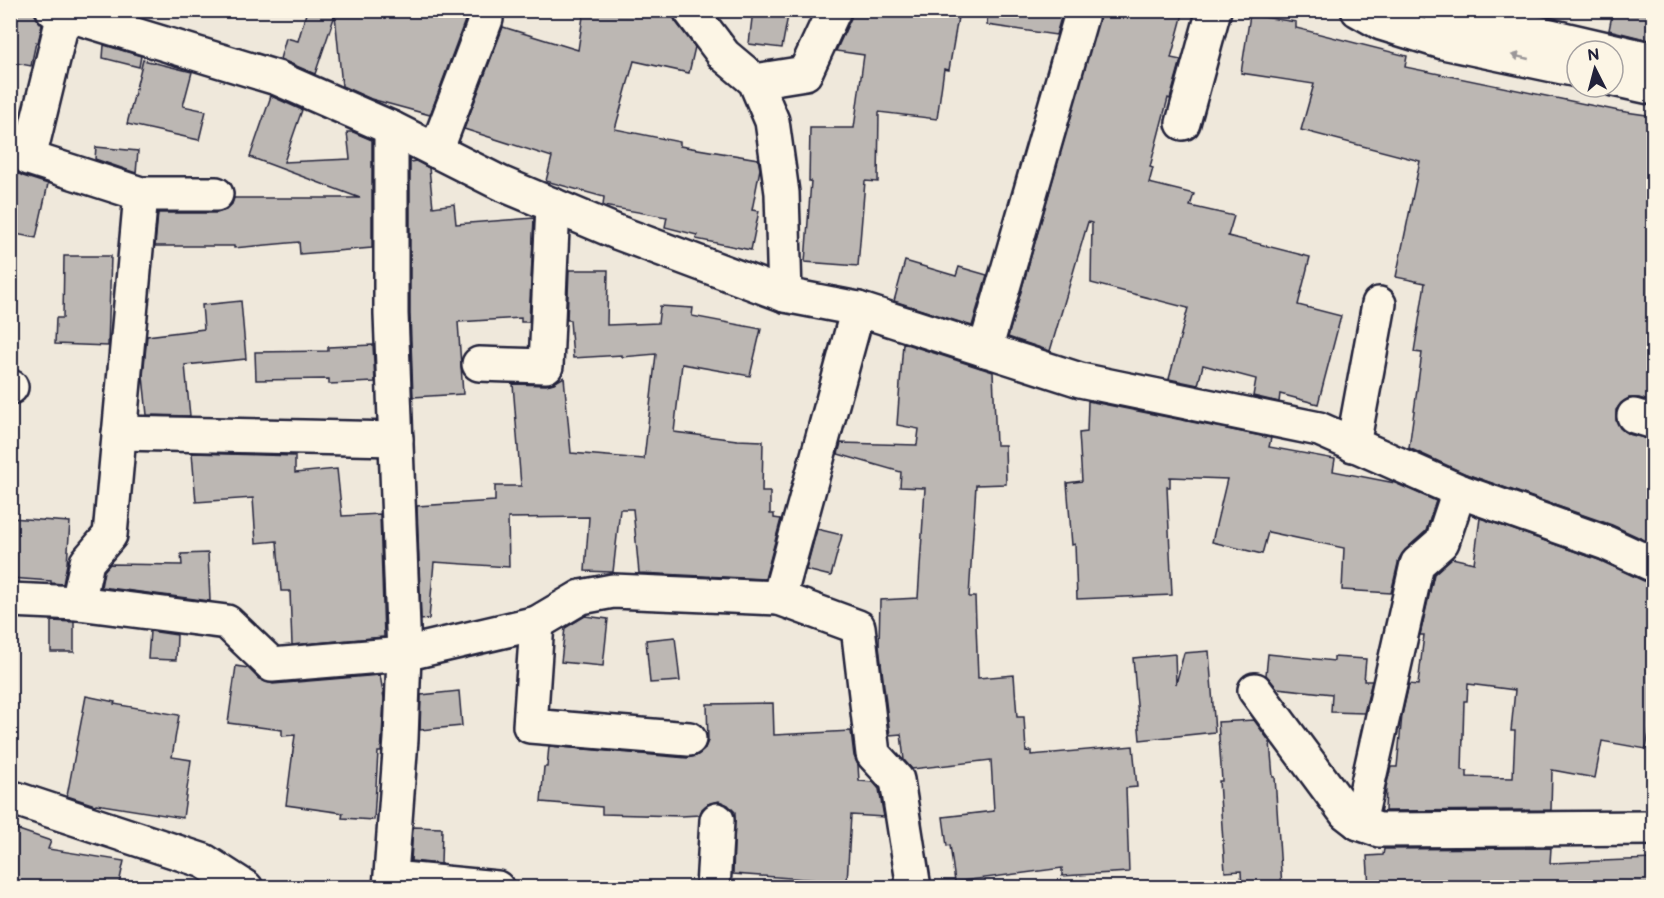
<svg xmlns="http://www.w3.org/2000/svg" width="1664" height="898" viewBox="0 0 1664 898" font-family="'Balsamiq Sans',sans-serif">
<rect width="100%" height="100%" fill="#efe8db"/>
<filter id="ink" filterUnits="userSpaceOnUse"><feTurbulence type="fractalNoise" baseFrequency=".0167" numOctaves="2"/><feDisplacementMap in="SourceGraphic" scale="12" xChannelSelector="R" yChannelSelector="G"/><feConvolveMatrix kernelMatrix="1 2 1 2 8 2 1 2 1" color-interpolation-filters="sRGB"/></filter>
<g filter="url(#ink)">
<g fill="#bcb7b3" stroke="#22223b" stroke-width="1.5" fill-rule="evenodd">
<polygon points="10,10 35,10 35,15 42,25 38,43 36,42 31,66 10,62"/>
<polygon points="307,10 453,10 467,15 430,115 371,99 342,86 335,15 315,74 280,59 286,38 298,41"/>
<polygon points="584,10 672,10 675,21 695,47 689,73 634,61 615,129 680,142 680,146 758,159 760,169 752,210 759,211 751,250 696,239 697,235 665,227 667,217 603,206 604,197 546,181 552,157 464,129 503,27 578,50"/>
<polygon points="753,10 789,10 782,48 749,44"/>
<polygon points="852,10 916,10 958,17 949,70 944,69 937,119 879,112 878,182 865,181 858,266 805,262 811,181 809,181 810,128 854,128 864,55 836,51 851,18"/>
<polygon points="988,10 1063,10 1056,35 987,25"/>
<polygon points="1101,10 1184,10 1171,58 1181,60 1170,99 1168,98 1150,167 1153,168 1149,183 1194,194 1190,206 1234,216 1228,236 1310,257 1298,305 1341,316 1318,404 1280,394 1279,402 1253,396 1256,379 1203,365 1198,385 1169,379 1188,308 1091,283 1092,223 1088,222 1050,351 1008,337"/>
<polygon points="1613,10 1653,10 1653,41 1609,30"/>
<polygon points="1250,15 1296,22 1296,28 1407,56 1405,67 1619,111 1653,116 1653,168 1648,211 1653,211 1653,402 1639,398 1629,398 1621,403 1616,410 1616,420 1620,428 1628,434 1653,440 1653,527 1649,542 1612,525 1466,474 1409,448 1422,353 1414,352 1425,283 1396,277 1420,161 1301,130 1314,84 1241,73"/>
<polygon points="104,45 141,56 139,67 103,58"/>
<polygon points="143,60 192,72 183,106 206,111 199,140 127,124"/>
<polygon points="271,96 302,110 284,162 350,159 347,132 353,132 372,140 372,248 300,254 299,242 234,248 234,246 155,246 158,213 217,213 226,210 232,204 234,198 360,198 250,157"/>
<polygon points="96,147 138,151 136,173 95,159"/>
<polygon points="416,161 429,168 433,207 454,204 456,224 534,218 529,322 521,322 521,318 458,322 463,394 413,397 410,314 410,162"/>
<polygon points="10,169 23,176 48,184 36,238 10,233"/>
<polygon points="64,256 111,256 108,346 55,344 56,318 63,318"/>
<polygon points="905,261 956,276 959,267 987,275 972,326 894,301"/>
<polygon points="569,270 608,270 607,325 658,323 660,306 693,308 692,316 761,329 750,376 682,364 674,432 737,440 763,441 762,492 770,492 770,514 774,514 774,518 781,519 765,579 639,573 633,509 620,509 613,572 610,572 585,571 589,517 508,518 509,567 434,562 429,619 421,620 417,506 495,501 495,486 521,486 513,384 546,385 554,383 564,377 571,453 644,459 656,354 622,357 622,355 573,358 570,320 567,320"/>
<polygon points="241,301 246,359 185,365 190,416 147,415 143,376 147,336 204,329 202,305"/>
<polygon points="903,343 993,372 996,445 1005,445 1006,484 976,485 969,597 975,597 978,678 1014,675 1017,717 1024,717 1026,752 1031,751 1031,755 1133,746 1137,787 1126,788 1129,872 1062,876 1062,868 955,882 950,845 947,846 943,817 994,811 991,760 912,769 904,760 901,734 890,735 879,646 880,600 918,598 925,488 900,487 901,472 838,454 841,443 917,445 919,429 897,425"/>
<polygon points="373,345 375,382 329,384 329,379 256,380 255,352 328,351 328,347"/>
<polygon points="1088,401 1271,438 1269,447 1335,459 1333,471 1395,483 1436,501 1426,531 1405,550 1399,559 1391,593 1342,590 1344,548 1268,532 1262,554 1212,542 1227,479 1170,477 1170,487 1167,487 1172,595 1077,599 1075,544 1072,545 1067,483 1082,481 1079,433 1087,432"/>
<polygon points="192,453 295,456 295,473 337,469 342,516 380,514 384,637 292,645 290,591 281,591 277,541 256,543 253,498 196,502"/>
<polygon points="10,518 70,522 67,564 63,584 51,583 51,581 10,578"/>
<path d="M1480,518L1599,560L1646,582L1653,583V712L1646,749L1602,741L1595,778L1552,770L1551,810L1385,811L1386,787L1391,767H1397L1402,715L1409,684L1418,685L1424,635H1420L1434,574L1452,558L1474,563ZM1468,684L1515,690L1511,731H1515L1513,778L1467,777V771L1462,770L1464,701H1467Z"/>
<polygon points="817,529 842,535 831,576 806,570"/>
<polygon points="208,553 210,601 101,587 104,571 110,564 182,565 181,554"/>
<polygon points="585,616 608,619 603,666 561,662 565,628"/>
<polygon points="51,621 74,622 74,652 51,652"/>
<polygon points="150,631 177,635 176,660 148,659"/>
<polygon points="675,637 680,681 650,683 646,640"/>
<polygon points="1209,651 1215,732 1140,740 1133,658 1175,654 1176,684 1184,653"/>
<polygon points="1268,654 1334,661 1334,657 1366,659 1364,681 1372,681 1364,713 1331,712 1332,694 1277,688 1266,675"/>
<polygon points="236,666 248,668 259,679 273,684 380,675 384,698 382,738 381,752 378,752 374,820 342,818 343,813 286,805 295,735 282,736 282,730 228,723"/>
<polygon points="459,691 462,726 420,730 421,695"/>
<polygon points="86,696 115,702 114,704 179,715 172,757 191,760 183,818 96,804 95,805 67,796"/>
<polygon points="773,703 774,735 851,731 854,756 858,765 859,781 873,782 879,789 884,817 851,815 847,882 733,874 735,812 728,805 719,801 708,804 702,809 700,815 681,816 602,814 602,807 541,802 544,767 547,767 549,746 687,758 696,756 704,750 708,741 707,704"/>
<polygon points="1254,720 1270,742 1273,777 1275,777 1282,888 1242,888 1241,871 1225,872 1219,781 1222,781 1218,722"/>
<polygon points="10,827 51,841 48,849 124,861 118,888 10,888"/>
<polygon points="413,827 442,828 441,864 411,861"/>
<polygon points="1551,848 1550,863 1653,859 1653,888 1369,888 1367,856 1383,855 1384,849"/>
</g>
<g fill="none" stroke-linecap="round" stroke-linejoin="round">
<defs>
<g id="minor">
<polyline points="53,10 277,78 391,128 500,183 619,233 785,295 858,309 1080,380 1319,429 1459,491 1606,543 1654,565"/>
<polyline points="690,10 724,55 755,81 772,121 782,193 785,295"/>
<polyline points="1358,10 1381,23 1443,42 1577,70"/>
<polyline points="1439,10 1654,60"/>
<polyline points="64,14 29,158 141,194 216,194"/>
<polyline points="1613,79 1654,88"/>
<polyline points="755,81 805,73 834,10"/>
<polyline points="1183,123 1214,10"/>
<polyline points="436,151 486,19"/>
<polyline points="858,309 779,598 858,627 873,754 897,780 914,888"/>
<polyline points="985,350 1083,10"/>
<polyline points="479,364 546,366 553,205"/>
<polyline points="10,387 11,387"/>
<polyline points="1634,416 1654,422"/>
<polyline points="119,433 396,439"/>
<polyline points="1353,445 1379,304"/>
<polyline points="10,600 78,603 227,622 272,665 404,654 537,623 581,597 613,591 779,598"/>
<polyline points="78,603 87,562 110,535 141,194"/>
<polyline points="537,623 530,726 689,739"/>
<polyline points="1255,690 1346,813 1359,823 1379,830 1654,828"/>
<polyline points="10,797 204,861 246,888"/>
<polyline points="1359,823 1417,564 1442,542 1459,491"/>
<polyline points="391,878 497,888"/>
<polyline points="390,888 401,739 404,654 391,314 391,128"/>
<polyline points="713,888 717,820"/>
</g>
</defs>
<use href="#minor" stroke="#22223b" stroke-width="38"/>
<use href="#minor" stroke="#fcf5e5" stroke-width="33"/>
</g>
<defs><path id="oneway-solid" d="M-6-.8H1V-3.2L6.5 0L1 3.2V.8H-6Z" transform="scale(1.5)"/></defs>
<use fill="#9a9698" href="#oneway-solid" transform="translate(1520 57) rotate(-167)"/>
</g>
<rect width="1664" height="898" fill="none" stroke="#fcf5e5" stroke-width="36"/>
<rect x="18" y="18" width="1628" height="862" fill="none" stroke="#22223b" stroke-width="2" filter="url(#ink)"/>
<g transform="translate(1595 69) rotate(354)"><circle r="28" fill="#fcf5e5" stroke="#a5a1a1" stroke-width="1.5"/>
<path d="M0-4.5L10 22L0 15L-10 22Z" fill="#22223b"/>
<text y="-9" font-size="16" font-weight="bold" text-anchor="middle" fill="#22223b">N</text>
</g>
</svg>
